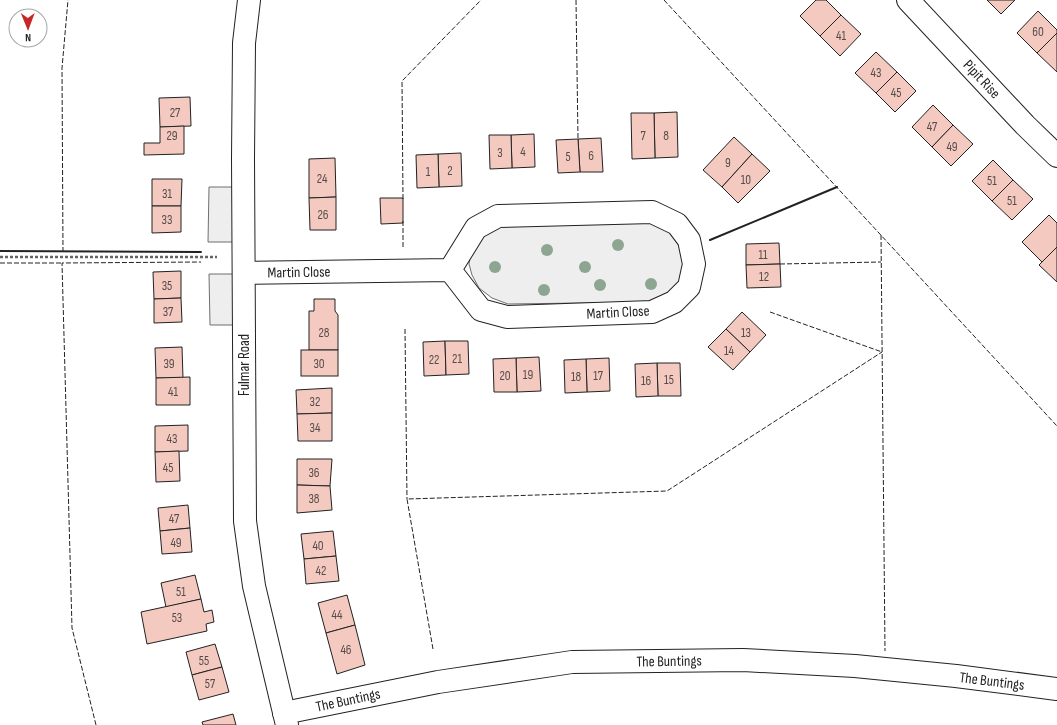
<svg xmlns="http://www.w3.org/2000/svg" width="1057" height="725" viewBox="0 0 1057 725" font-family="'Sofia Sans Condensed',sans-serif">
<rect width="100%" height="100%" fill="#fff"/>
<g fill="#eee" stroke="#6f6f6f">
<polygon points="209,187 233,187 233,242 208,242"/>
<polygon points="651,221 664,226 684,248 682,281 668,296 650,302 508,304 492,298 479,288 472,275 469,264 471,252 484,234 502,226"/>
<polygon points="209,274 234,274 233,325 210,325"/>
</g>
<g fill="#f3c9c0" stroke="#222">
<polygon points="816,0 826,0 841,15 820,36 800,16"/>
<polygon points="987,0 1015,0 1001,14"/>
<polygon points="1038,11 1057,30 1057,33 1037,53 1017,33"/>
<polygon points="841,15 861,34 840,56 820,36"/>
<polygon points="1057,33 1057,72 1037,53"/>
<polygon points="876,52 897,72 876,93 855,73"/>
<polygon points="897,72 916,91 895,112 876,93"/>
<polygon points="190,97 191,126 160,127 159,98"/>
<polygon points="933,105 953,125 932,147 912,127"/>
<polygon points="677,112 678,157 655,158 654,113"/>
<polygon points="631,113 654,113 655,158 632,159"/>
<polygon points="953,125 973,144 951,166 932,147"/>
<polygon points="184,126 184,154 144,155 144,143 160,143 160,127"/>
<polygon points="534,134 535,167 512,168 511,135"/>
<polygon points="489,135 511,135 512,168 490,169"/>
<polygon points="734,137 752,154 722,187 703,170"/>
<polygon points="601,138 603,172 580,172 578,139"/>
<polygon points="578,139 580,172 558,173 556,140"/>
<polygon points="461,153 462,186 439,187 438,154"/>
<polygon points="438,154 439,187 417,188 416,155"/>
<polygon points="752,154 770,171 738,203 722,187"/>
<polygon points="335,158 336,197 309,198 309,159"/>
<polygon points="993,160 1013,180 992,201 972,181"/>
<polygon points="152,179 182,179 181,206 152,206"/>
<polygon points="1013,180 1033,199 1012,220 992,201"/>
<polygon points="336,197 336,230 310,230 309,198"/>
<polygon points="380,198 403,198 403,223 381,224"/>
<polygon points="152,206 181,206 181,232 152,233"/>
<polygon points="1049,215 1057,223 1057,247 1042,262 1022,242"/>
<polygon points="779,243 780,264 746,265 746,244"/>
<polygon points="1057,247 1057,282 1039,265"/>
<polygon points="780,264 781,287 747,288 746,265"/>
<polygon points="181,271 181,298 154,299 153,272"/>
<polygon points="181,298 182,322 154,323 154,299"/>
<polygon points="314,299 335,299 335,311 338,315 338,350 309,350 309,311 314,311"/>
<polygon points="742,312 766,335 750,352 726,329"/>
<polygon points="726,329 750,352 733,370 708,347"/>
<polygon points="445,341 446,375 424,376 423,342"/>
<polygon points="445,341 468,341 469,374 446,375"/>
<polygon points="182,347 183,378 156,378 155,348"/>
<rect x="301" y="350" width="37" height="26"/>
<polygon points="539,357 541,391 517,392 516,358"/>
<polygon points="516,358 517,392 494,392 493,359"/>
<polygon points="609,358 610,391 587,392 586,359"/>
<polygon points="586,359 587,392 565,393 564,360"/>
<polygon points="657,363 680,363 681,396 658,396"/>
<polygon points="657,363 658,396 636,397 635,364"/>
<polygon points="190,377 190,405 156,405 156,378"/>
<polygon points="332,388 332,413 297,414 296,390"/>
<polygon points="332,413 332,441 298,441 297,414"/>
<polygon points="188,425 188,451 155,452 155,426"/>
<polygon points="179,451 180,481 156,482 155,452"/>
<polygon points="297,459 332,459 330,486 297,485"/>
<polygon points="297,485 330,486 332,510 297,513"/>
<polygon points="188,505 190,528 160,531 158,508"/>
<polygon points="190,528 192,552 162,554 160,531"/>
<polygon points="333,531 336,556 304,559 301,534"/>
<polygon points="336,556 339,581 306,584 304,559"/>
<polygon points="195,575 201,599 166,607 161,583"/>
<polygon points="347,595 355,625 326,633 318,603"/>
<polygon points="201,599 204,612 212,610 214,622 206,624 207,631 147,644 141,612"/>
<polygon points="355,625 365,665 337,674 326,633"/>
<polygon points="215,644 222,667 192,675 186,652"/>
<polygon points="222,667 229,692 199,700 192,675"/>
<polygon points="233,714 236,725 203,725 202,722"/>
</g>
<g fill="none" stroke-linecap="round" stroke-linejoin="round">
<defs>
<g id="minor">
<polyline points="249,0 244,43 243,158 245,521 254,586 287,725"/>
<polyline points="908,0 1025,125 1057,156"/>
<polyline points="244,273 450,270 476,228 498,216 652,212 677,224 689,240 694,264 689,287 674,302 652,312 507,317 481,310 450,270"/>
<polyline points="284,713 438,682 572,662 743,660 855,666 956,676 1057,689"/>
</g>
</defs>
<use href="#minor" stroke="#222" stroke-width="24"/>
<polyline stroke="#646464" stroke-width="2.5" stroke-dasharray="3 2" stroke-linecap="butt" points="0,257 217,257"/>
<use href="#minor" stroke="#fff" stroke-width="22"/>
<g stroke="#222" stroke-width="1" stroke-dasharray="5 2" stroke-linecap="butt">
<polyline points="576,0 578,139"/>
<polyline points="664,0 1057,426"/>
<polyline points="403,199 402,81 481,0"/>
<polyline points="403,221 403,249"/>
<polyline points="881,235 885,651"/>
<polyline points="63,252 62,68 68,0"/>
<polyline points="0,263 62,263"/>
<polyline points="780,264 881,262"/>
<polyline points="770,312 882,352"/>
<polyline points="405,329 407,499"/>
<polyline points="433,649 407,499 667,491 882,352"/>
<polyline points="96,725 72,628 62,263 201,262"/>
</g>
<g stroke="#222" stroke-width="2">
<polyline points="710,240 837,187"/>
<polyline points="0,251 201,252"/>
</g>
</g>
<g fill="#8da692">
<circle cx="618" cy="245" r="6"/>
<circle cx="547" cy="250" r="6"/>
<circle cx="495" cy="267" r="6"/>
<circle cx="585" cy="267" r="6"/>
<circle cx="651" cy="284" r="6"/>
<circle cx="600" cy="285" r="6"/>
<circle cx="544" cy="290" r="6"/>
</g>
<g text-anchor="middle" stroke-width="3" stroke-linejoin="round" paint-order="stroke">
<g font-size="13" fill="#564c4a">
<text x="1038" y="36">60</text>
<text x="841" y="40">41</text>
<text x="876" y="77">43</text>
<text x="896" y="97">45</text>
<text x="175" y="117">27</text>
<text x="932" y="131">47</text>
<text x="172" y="140">29</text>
<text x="643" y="140">7</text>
<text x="666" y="140">8</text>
<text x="952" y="151">49</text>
<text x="523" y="156">4</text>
<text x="500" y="157">3</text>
<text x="591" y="160">6</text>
<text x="568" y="161">5</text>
<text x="728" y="167">9</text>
<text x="450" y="175">2</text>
<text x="428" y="176">1</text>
<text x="322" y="183">24</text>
<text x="746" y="184">10</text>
<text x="992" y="185">51</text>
<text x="167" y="198">31</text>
<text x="1012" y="205">51</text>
<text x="323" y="219">26</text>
<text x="167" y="224">33</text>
<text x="763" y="259">11</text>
<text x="764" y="281">12</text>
<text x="167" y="290">35</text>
<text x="168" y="316">37</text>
<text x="324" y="337">28</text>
<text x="746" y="337">13</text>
<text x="729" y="355">14</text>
<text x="457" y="363">21</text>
<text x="434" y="364">22</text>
<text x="169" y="368">39</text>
<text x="319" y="368">30</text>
<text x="528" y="379">19</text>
<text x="505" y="380">20</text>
<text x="598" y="380">17</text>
<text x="576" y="381">18</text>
<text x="669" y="384">15</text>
<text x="646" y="385">16</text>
<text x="173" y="396">41</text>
<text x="315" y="406">32</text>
<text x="315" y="432">34</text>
<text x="172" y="443">43</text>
<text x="168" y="472">45</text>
<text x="314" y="477">36</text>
<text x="314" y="503">38</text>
<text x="174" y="523">47</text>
<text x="176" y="547">49</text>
<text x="318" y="550">40</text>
<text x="321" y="575">42</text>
<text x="181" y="596">51</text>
<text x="337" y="619">44</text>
<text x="177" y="622">53</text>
<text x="346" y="654">46</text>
<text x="204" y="665">55</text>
<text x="210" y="688">57</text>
</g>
<g font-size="15" fill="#222" stroke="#fff">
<text transform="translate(982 79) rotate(47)" y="5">Pipit Rise</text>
<text transform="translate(299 272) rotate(-1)" y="5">Martin Close</text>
<text transform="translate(618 312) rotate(-3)" y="5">Martin Close</text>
<text transform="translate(244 365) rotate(-90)" y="5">Fulmar Road</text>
<text transform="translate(669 661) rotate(-1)" y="5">The Buntings</text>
<text transform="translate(992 681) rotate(7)" y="5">The Buntings</text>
<text transform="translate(348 700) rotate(-12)" y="5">The Buntings</text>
</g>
</g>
<g transform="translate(28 28) rotate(179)"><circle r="19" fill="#ffffff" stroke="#a7a7a7"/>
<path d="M0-3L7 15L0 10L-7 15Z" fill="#c62828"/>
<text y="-6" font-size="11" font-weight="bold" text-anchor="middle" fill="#222222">N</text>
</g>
</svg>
